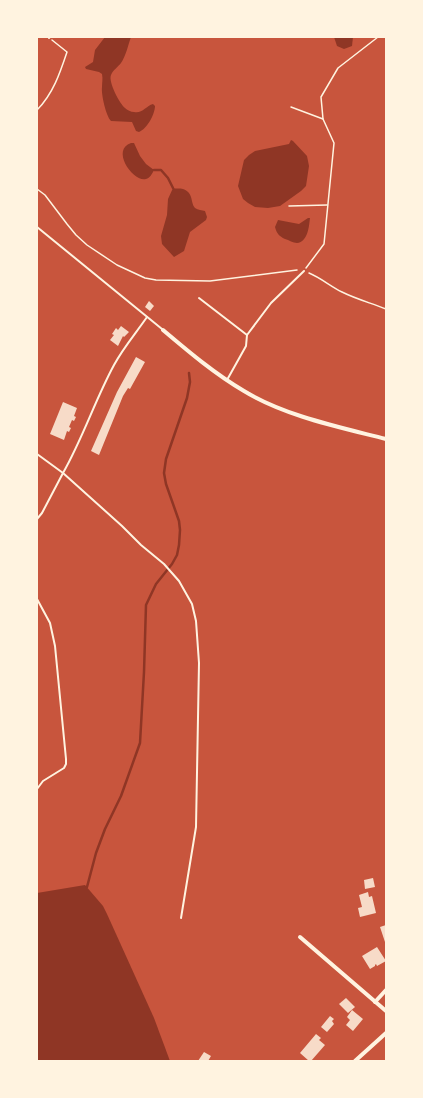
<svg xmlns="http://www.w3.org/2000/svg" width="423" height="1098" viewBox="0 0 423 1098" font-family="Roboto,sans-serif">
<rect width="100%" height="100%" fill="#c8553d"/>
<g fill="#8f3625">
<path d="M105,37H131C128,45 126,56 121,63C118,67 113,70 111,75C108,82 120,104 125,108C127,110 131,112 134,112C142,114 146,106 153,104L155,106C155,114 147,129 139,132L136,131L132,122L111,121C106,116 101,94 102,87C102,82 103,79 102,74L99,72L86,69L85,67L93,62L95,50Z"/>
<polygon points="334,37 353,37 352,46 344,49 337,46"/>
<polygon points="291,140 293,141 307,156 309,166 306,186 301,191 280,206 268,208 255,207 248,203 243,199 238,186 244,160 249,155 255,151 289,144"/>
<path d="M131,143H134L140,156L146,164L154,170C152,174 150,178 146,179C134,183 110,150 131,143Z"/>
<path d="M173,188C176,189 180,188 183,189C194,193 190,202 195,208C198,210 202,210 205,211L207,217L206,220L190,232L184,251L174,257L162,244L161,236L167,215L168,199Z"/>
<path d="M308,218H310C309,226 308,242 297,243C293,243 289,240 285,239C279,236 277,234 275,227L278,220L299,224Z"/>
<polygon points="85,885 103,906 107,914 154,1018 170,1061 37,1061 37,893"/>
</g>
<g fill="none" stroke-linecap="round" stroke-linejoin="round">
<g stroke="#8f3625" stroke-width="2.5">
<polyline points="154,170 161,170 168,178 173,188"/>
<polyline points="87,887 96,853 105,829 121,796 140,743 144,672 146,605 156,584 172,564 177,555 179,545 180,530 179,521 166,484 164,473 166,459 187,398 190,382 189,373"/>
</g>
</g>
<g fill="#f7dbc8">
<polygon points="149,301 154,306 150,311 145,307"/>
<polygon points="121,326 129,332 124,337 123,336 118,346 110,340 114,335 112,334 116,328 118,330"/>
<polygon points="136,357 145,362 130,389 128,388 123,396 99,455 91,451 117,392"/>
<polygon points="63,402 77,408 74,416 76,417 74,421 72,420 69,427 71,428 69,432 67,431 64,440 50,434"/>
<polygon points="373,878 375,887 365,889 364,880"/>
<polygon points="368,892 369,897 372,896 376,913 360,917 358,908 362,907 359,895"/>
<polygon points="386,925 386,945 380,927"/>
<polygon points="377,947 386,961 377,966 376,964 375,965 375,966 370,969 362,956"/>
<polygon points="346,998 355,1007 348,1013 339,1004"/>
<polygon points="352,1010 363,1019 353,1031 346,1025 350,1020 347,1017"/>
<polygon points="330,1016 334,1019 332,1021 334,1024 327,1032 321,1027"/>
<polygon points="316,1034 321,1038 319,1040 325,1045 311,1061 309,1061 300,1053"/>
<polygon points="204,1052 211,1056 208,1061 198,1061"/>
</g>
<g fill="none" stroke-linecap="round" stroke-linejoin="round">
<g stroke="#fff3e0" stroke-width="1.5">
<polyline points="291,107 323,119"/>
<path d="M37,110C53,94 60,73 67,52L52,40"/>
<polyline points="37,189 45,195 67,224 76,235 87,245 117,265 145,278 156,280 210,281 297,270"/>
<polyline points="289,206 327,205"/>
<polyline points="306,268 324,244 334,143 323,119 321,97 338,68 378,37"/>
<path d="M309,273C321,278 330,286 342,292C356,299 371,303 386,309"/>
</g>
<g stroke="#fff3e0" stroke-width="2">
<polyline points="49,38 50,37"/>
<polyline points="37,227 162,329"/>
<polyline points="199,298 247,335"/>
<path d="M147,317C136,333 123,348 114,365C95,400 83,438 63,473L122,526L141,545L164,564L179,581L192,604L196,621L199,663L196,827L181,918"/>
<polyline points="227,380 246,346 247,335 271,303 304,271"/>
<polyline points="37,454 63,473 42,513 37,519"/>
<polyline points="37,599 50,623 55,646 66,759 66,764 64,768 43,781 37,789"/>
</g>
<g stroke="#fff3e0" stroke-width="4">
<path d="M163,330C189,352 215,374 244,391C285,416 339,427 386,439"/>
<polyline points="300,937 386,1011"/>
<polyline points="375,1002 386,990"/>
<polyline points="355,1061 386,1033"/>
</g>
</g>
<rect width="423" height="1098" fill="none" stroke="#fff3e0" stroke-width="76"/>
</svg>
